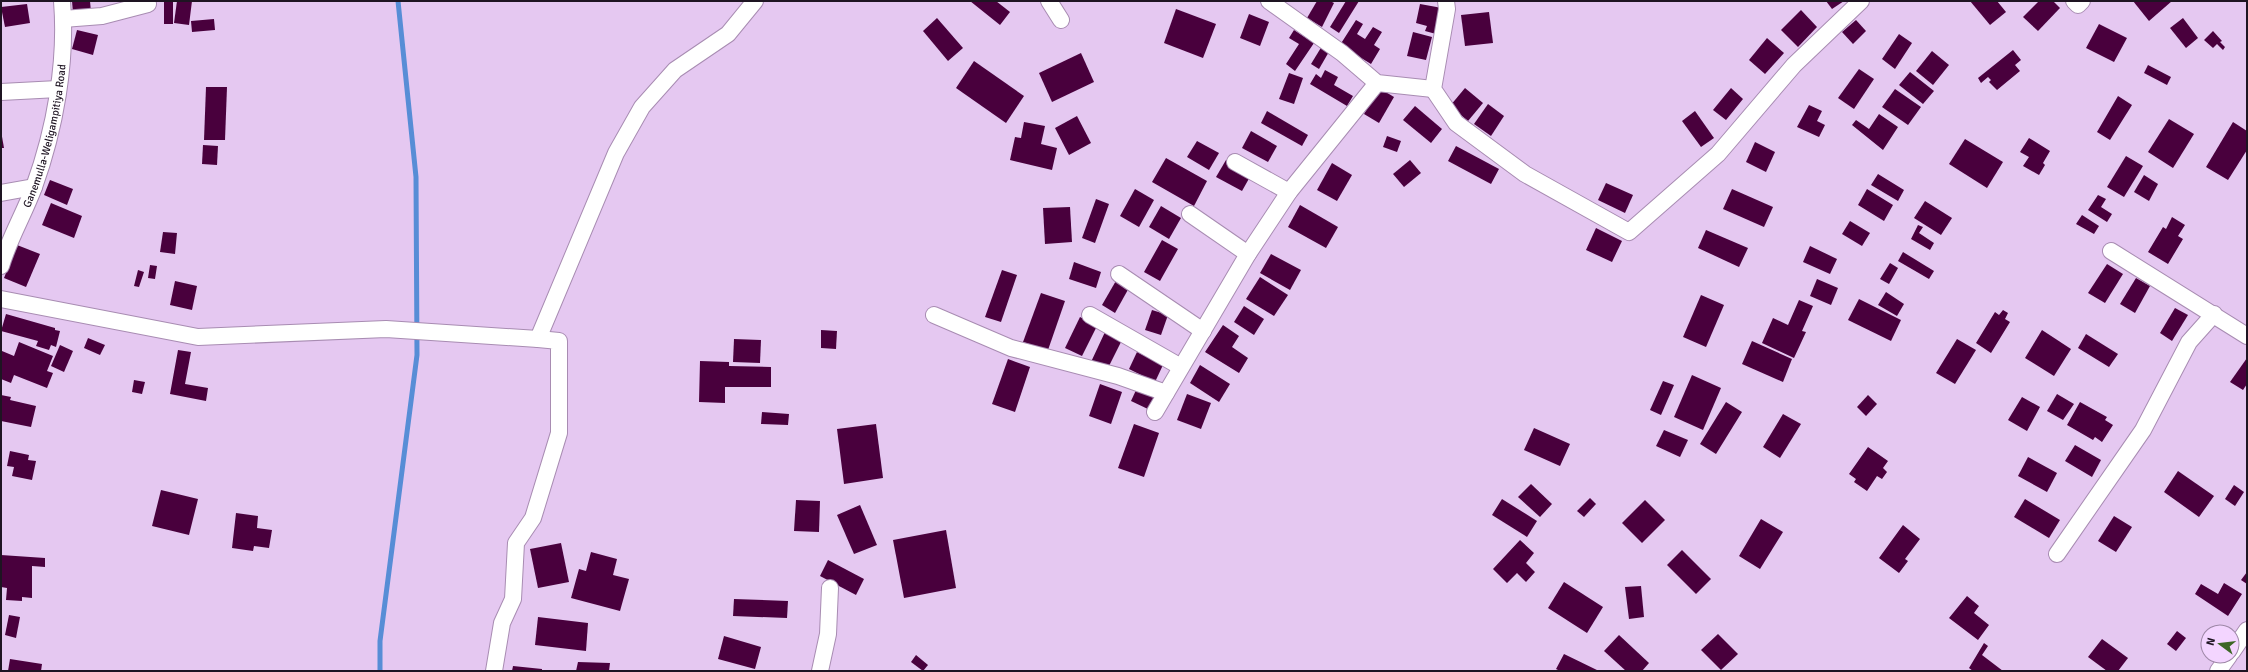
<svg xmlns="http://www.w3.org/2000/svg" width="2248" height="672" viewBox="0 0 2248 672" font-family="Signika,sans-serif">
<rect width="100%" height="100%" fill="#e5c8f1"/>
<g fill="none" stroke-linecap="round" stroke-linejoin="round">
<polyline stroke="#578dd6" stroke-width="5" points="380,671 380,641 417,355 416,177 398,1"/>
</g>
<g fill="#49003d">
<polygon points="72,1 90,1 91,12 73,13"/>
<rect x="164" y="1" width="9" height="23"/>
<polygon points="177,1 192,1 189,25 174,23"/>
<polygon points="970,1 996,1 1010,12 1000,25"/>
<polygon points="1317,1 1330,1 1334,3 1322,27 1307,18"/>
<polygon points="1346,1 1359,1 1339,33 1330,27"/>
<polygon points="1826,1 1844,1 1832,9"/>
<polygon points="1970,1 1997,1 2006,12 1990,25"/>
<polygon points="2039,1 2053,1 2060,8 2038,31 2023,17"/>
<polygon points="2133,1 2172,1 2149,21"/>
<polygon points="27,4 30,23 5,27 1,7"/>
<polygon points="1420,4 1442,8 1436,34 1425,31 1427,26 1416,23"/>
<polygon points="1176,9 1216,24 1203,58 1164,43"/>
<polygon points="1801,10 1817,27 1798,47 1781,30"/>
<polygon points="1489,12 1493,43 1465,46 1461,15"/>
<polygon points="1249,14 1269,22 1260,46 1240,38"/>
<polygon points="937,18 963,48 948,61 923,31"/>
<polygon points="2183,18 2198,38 2186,48 2170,28"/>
<polygon points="214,19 215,30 192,32 191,21"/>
<polygon points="1356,20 1363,24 1357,34 1365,39 1373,27 1382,32 1374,45 1380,49 1371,64 1340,45"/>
<polygon points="1856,20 1866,31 1853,44 1842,32"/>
<polygon points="2099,24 2127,38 2114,62 2086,48"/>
<polygon points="77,30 98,35 93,55 72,49"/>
<polygon points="1294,30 1314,43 1295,71 1286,64 1299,44 1289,38"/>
<polygon points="2213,31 2222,41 2220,42 2225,47 2223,50 2217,44 2213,48 2204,40"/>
<polygon points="1413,32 1432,37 1426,60 1407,56"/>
<polygon points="1899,34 1912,43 1895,69 1882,59"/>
<polygon points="1767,38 1784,53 1765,74 1749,60"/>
<polygon points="1322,46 1330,50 1319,69 1311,64"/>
<polygon points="2013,50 2021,60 2015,65 2020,71 1997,90 1989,82 1991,80 1988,77 1981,83 1978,78"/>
<polygon points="1932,51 1949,65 1933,85 1916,71"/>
<polygon points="1081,53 1094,82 1052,102 1039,73"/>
<polygon points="974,61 1024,96 1006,123 956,88"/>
<polygon points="2148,65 2171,77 2167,85 2144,73"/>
<polygon points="1859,69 1874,79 1854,109 1838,98"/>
<polygon points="1325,70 1338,77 1334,85 1353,96 1347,106 1310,84 1316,74 1321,78"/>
<polygon points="1910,72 1934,91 1923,104 1899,85"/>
<polygon points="1289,73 1303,78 1294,104 1279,99"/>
<polygon points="206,87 227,87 225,140 204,140"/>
<polygon points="1379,88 1394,97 1379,123 1364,114"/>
<polygon points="1465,88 1483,103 1468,121 1450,106"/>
<polygon points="1731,88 1743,99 1726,120 1713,110"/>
<polygon points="1895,89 1921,107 1908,125 1882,107"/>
<polygon points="2118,96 2132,105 2110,140 2097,132"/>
<polygon points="1488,104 1504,116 1491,136 1474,124"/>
<polygon points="1809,105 1822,111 1817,121 1825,125 1819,137 1797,127"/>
<polygon points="1415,106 1442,129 1431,143 1403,120"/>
<polygon points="1267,111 1308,135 1302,146 1261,123"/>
<polygon points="1695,111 1714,138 1701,147 1682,121"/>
<polygon points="1879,114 1898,127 1883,150 1852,125 1856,120 1869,129"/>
<polygon points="1077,116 1091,143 1069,155 1055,128"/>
<polygon points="2169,119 2194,134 2173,168 2148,152"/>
<polygon points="1024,122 1045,126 1041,144 1057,148 1052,170 1010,160 1015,137 1021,138"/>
<polygon points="2233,122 2247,131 2247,150 2228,180 2206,167"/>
<polygon points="1,131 4,148 1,148"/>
<polygon points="1251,131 1277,146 1268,162 1242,148"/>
<polygon points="1387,136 1401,141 1397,152 1383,147"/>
<polygon points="2029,138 2050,151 2043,163 2045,165 2039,175 2023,166 2029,157 2020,152"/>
<polygon points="1965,139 2003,162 1987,188 1949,164"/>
<polygon points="1197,141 1219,153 1209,170 1187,157"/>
<polygon points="1755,142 1775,152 1766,172 1746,162"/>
<polygon points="203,145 218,146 217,165 202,164"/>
<polygon points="1456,146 1499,169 1491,184 1448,161"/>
<polygon points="2126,156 2143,166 2124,197 2107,187"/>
<polygon points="1166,158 1207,181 1194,206 1152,182"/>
<polygon points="1226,160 1251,175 1242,191 1216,177"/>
<polygon points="1410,160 1421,173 1404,187 1393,174"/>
<polygon points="1332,163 1352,175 1337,201 1317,190"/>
<polygon points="1878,174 1904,190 1898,201 1871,185"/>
<polygon points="2144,175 2158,184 2149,201 2134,192"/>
<polygon points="50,180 73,189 67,205 44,195"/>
<polygon points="1606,183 1633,195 1625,213 1598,200"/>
<polygon points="1135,189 1154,200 1139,227 1120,216"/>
<polygon points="1732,189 1773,207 1764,227 1723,209"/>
<polygon points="1867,189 1893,205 1884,221 1858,205"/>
<polygon points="2098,195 2106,199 2101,207 2112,214 2107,222 2088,210"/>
<polygon points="1096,199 1109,204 1095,243 1082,238"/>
<polygon points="1925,201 1952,218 1941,235 1914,218"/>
<polygon points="51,203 82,216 74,238 42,225"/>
<polygon points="1300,205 1338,227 1326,248 1288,227"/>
<polygon points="1161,206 1181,218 1169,239 1149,227"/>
<polygon points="1070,207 1072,242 1045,244 1043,208"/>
<polygon points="2082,215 2099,226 2094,234 2076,224"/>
<polygon points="2172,217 2185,225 2178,236 2183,239 2168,264 2148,252 2163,227 2166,229"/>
<polygon points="1850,221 1870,233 1862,246 1842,234"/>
<polygon points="1918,225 1923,227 1919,233 1934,243 1930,250 1911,239"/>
<polygon points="1596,228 1622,241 1612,262 1586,250"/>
<polygon points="1706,230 1748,248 1739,267 1698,248"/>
<polygon points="163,232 177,233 175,254 160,252"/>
<polygon points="1162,240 1178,249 1160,281 1144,272"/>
<polygon points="17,245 40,254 26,287 4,278"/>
<polygon points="1810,246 1837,259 1830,274 1803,262"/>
<polygon points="1903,252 1934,271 1929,279 1898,261"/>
<polygon points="1271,254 1301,270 1290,290 1260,273"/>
<polygon points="1074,262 1101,272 1096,288 1069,279"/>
<polygon points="1890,263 1898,268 1889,284 1880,279"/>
<polygon points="2107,264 2123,274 2105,303 2088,293"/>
<polygon points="150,265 157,266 155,279 148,278"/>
<polygon points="138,270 144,272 139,287 134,286"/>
<polygon points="1002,270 1017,275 1001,322 985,317"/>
<polygon points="1260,277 1288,295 1274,316 1246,299"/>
<polygon points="2136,278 2150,286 2135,313 2120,304"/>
<polygon points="1117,279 1130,286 1115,313 1102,305"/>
<polygon points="1817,279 1838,288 1831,305 1810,296"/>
<polygon points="175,281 197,286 192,310 170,305"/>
<polygon points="1886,292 1904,304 1897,316 1878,305"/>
<polygon points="1041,293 1065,301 1048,350 1023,342"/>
<polygon points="1701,295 1724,305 1706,347 1683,337"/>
<polygon points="1859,299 1901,320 1891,341 1848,320"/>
<polygon points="1799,300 1813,306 1802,331 1806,332 1794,358 1762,343 1773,318 1788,325"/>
<polygon points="1244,306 1264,319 1254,335 1234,322"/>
<polygon points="2175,308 2188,315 2172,341 2160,333"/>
<polygon points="1152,310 1168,315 1161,335 1145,330"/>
<polygon points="2003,310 2008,313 2005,319 2010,322 1991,353 1976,343 1995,312 1999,315"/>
<polygon points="6,314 55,328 55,330 60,331 56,347 51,345 49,350 36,346 38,341 1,331"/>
<polygon points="1080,317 1097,326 1082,356 1065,348"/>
<polygon points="1223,325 1239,336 1232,347 1248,358 1239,373 1205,352"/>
<polygon points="821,330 837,331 836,349 821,348"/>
<polygon points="2042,330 2071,349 2054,376 2025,358"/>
<polygon points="1105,332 1122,340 1107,370 1091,362"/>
<polygon points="2086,334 2118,354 2109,367 2078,348"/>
<polygon points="88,338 105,345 100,355 84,348"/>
<polygon points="734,339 761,340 760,363 733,362"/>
<polygon points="1957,339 1976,350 1955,384 1936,373"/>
<polygon points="1752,341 1792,359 1783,382 1742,364"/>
<polygon points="19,342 53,356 47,371 53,373 47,388 14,375 11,383 1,379 2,351 14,356"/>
<polygon points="60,345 73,351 64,372 51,366"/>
<polygon points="178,350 191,352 185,384 208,388 206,401 170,394"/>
<polygon points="1137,352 1163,365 1155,382 1129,369"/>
<polygon points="2247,358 2247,384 2243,390 2230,382"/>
<polygon points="1008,359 1030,367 1015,412 992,404"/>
<polygon points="700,361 729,362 729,366 771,367 771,387 725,387 725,403 699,402"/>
<polygon points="1200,365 1230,384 1219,402 1190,383"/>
<polygon points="1692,375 1721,388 1703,430 1674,417"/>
<polygon points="134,380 145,382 142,394 132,392"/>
<polygon points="1663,381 1674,385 1661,415 1650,410"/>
<polygon points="1100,384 1122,392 1111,424 1089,416"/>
<polygon points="1137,388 1156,397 1150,410 1131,401"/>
<polygon points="1187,394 1211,403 1201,429 1177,420"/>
<polygon points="2057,394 2074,404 2063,420 2047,411"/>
<polygon points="1,395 11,397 10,400 36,406 31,427 1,421"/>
<polygon points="1868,395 1877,404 1866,416 1857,407"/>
<polygon points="2022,397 2040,407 2027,431 2008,420"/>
<polygon points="1726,402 1742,412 1716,454 1700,444"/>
<polygon points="2080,402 2107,417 2105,420 2113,425 2102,442 2095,437 2093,440 2067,425"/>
<polygon points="762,412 789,414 788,425 761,424"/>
<polygon points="1783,414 1801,424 1780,458 1763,447"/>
<polygon points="876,424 883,478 844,484 837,429"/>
<polygon points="1134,424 1159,433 1144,477 1118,468"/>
<polygon points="1534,428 1570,444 1560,466 1524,450"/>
<polygon points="1664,430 1688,440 1680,457 1656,446"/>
<polygon points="2075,445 2101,460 2092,477 2065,461"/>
<polygon points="1868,447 1888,461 1883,468 1887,472 1882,479 1877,476 1867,491 1854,482 1856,479 1849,474"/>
<polygon points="10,451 29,455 28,460 36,461 32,480 12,476 14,467 7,466"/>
<polygon points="2028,457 2057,473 2047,492 2018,476"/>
<polygon points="2178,471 2214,496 2199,517 2164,492"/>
<polygon points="1531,484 1552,504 1540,517 1518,497"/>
<polygon points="2234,485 2244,492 2235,506 2225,499"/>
<polygon points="161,490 198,499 189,535 152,526"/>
<polygon points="1590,498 1596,504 1584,517 1577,511"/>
<polygon points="1502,499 1537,521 1527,537 1492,515"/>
<polygon points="2025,499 2060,520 2049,538 2014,517"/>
<polygon points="796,500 820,501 819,532 794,531"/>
<polygon points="1645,500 1665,520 1642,543 1622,523"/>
<polygon points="860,505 877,545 854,554 837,515"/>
<polygon points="236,513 258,516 257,528 272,530 269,548 254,546 253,551 232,548"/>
<polygon points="2114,516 2132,527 2116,552 2098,541"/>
<polygon points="1761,519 1783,532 1760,569 1739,556"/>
<polygon points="1903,525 1920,539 1905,559 1908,561 1899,573 1879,558"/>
<polygon points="946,530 956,588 904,598 893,540"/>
<polygon points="1520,540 1534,553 1526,563 1535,572 1526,582 1517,573 1507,583 1493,569"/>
<polygon points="561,543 569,582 538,588 530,549"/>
<polygon points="1682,550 1711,579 1696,594 1667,565"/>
<polygon points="591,552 617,559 613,575 629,579 620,611 571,598 579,569 586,571"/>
<polygon points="1,555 45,558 45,567 32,566 32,598 22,597 22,601 6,600 7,588 1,587"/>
<polygon points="828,560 864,579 856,595 820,576"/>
<polygon points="2247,572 2247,584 2241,580"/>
<polygon points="1564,582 1603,607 1587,633 1548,608"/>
<polygon points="2224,583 2242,594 2228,616 2195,594 2201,584 2218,594"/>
<polygon points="1641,586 1644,617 1629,619 1625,587"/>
<polygon points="1967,596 1979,606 1974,613 1989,625 1978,640 1949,618"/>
<polygon points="734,599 788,601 787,618 733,616"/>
<polygon points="9,615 20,617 16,638 5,635"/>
<polygon points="538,617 588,623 586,651 535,645"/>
<polygon points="2213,626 2222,632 2209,632"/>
<polygon points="2177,631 2186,638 2176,651 2167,644"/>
<polygon points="1718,634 1738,654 1721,670 1701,650"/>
<polygon points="1619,635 1649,663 1642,671 1626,671 1604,651"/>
<polygon points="724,636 761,647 755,669 718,659"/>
<polygon points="2102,639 2128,658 2118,671 2107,671 2088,657"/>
<polygon points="1984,643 1988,646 1982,655 2003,671 1973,671 1969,668"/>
<polygon points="1564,654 1599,671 1560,671 1556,669"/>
<polygon points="916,655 928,665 923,671 911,662"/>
<polygon points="10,659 42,664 41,671 8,671"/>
<polygon points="578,662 610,663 609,671 576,671"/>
<polygon points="513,666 542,669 542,671 512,671"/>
</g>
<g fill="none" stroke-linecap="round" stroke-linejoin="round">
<defs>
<g id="minor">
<polyline points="1049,1 1061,20"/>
<polyline points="1269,1 1342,53 1377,83 1433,89"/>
<polyline points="1446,1 1447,9 1433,89 1456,123 1525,174 1629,232 1718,154 1794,65 1861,1"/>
<polyline points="2074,1 2078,5 2082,1"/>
<polyline points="63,19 102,16 148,4"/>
<polyline points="1,92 58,89"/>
<polyline points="1235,162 1289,192"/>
<polyline points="1,193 34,187"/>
<polyline points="1190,214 1248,254"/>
<polyline points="2111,251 2247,336"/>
<path id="s1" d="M1,266C9,239 24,214 34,187C55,129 67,62 62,1"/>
<polyline points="1119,274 1203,331"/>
<polyline points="1,299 198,337 386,329 538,339 616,153 642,107 675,70 728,34 755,1"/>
<polyline points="934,315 1011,348 1118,376 1166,393"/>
<polyline points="1090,315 1181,367"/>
<polyline points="1155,412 1248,254 1289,192 1377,83"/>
<polyline points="2057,554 2143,430 2189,342 2214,314"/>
<polyline points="2232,652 2247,630"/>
<polyline points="494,671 502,623 513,599 516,543 533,518 559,433 559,341 538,339"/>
<polyline points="820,671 828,634 830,588"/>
<polyline points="2218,671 2229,656"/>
</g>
</defs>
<use href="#minor" stroke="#a88cb2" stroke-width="18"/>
<use href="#minor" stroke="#fff" stroke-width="16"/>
</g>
<g text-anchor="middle" stroke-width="4" stroke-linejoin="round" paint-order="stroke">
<g font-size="11" fill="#1e1422" stroke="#f3d5ff">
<text dy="4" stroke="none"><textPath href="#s1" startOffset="138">Ganemulla-Weligampitiya Road</textPath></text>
</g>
</g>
<rect width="2248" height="672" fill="none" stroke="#1e1422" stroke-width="4"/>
<g transform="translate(2220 644) rotate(285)"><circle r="19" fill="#f3d5ff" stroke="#9e88a7"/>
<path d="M0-3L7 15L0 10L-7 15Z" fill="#3c6725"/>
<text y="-6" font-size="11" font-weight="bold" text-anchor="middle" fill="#1e1422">N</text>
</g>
</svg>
